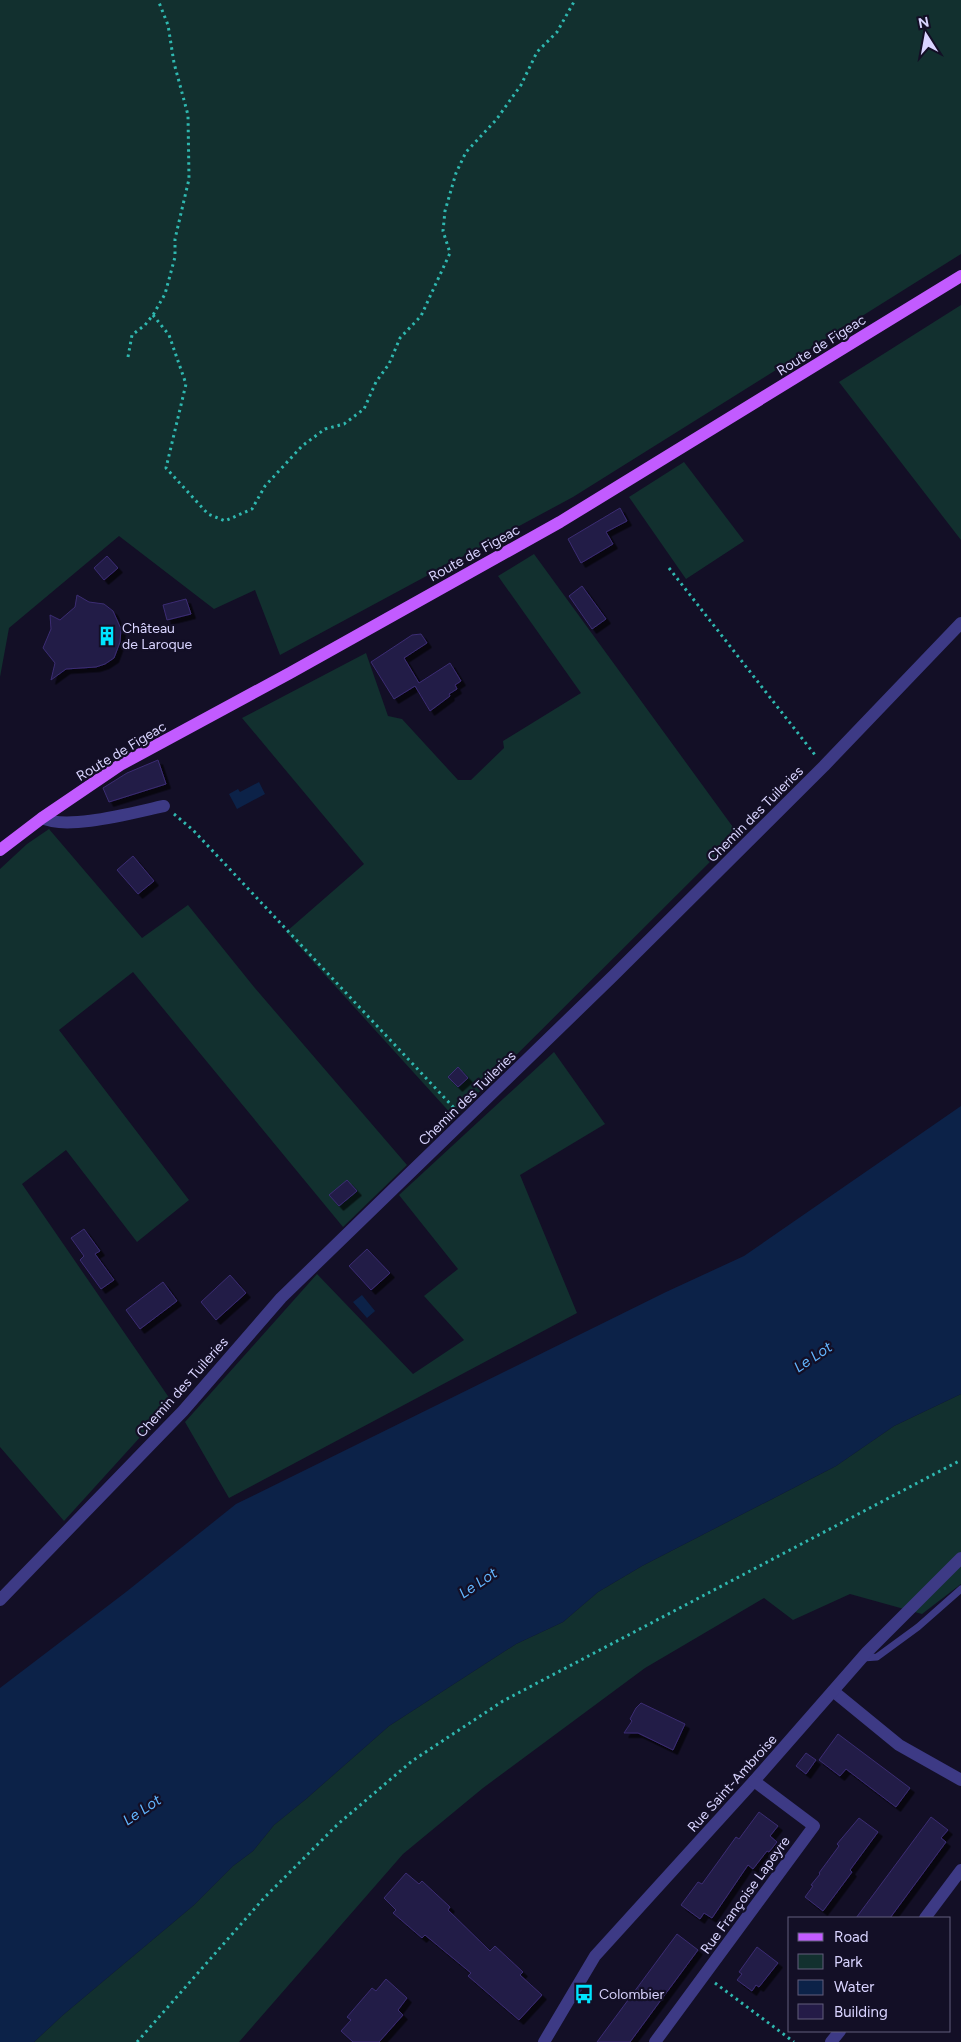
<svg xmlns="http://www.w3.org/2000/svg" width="961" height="2042" viewBox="0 0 961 2042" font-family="Figtree,sans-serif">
<defs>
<filter id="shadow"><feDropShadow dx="4.5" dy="4.5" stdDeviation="0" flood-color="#0009"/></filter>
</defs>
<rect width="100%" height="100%" fill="#130f26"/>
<g fill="#12302f">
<polygon points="0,0 961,0 961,254 573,497 280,655 255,590 214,609 119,536 9,628 0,677"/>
<polygon points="961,305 961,540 839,382"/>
<polygon points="684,462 744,541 686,579 629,497"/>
<polygon points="534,554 738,834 454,1117 286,932 364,864 242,718 366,653 388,716 402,719 458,780 471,780 504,748 503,741 581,693 498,576"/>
<polygon points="49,829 142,938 188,905 254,987 407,1165 343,1227 133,972 59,1030 189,1200 137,1242 66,1150 22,1184 172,1402 64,1521 0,1447 0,869 27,844"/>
<polygon points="554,1052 605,1124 520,1175 577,1313 229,1498 185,1422 317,1274 413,1374 464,1340 424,1296 458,1269 399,1195"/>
<polygon points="961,1394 961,1584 922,1614 850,1594 793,1620 764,1598 645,1668 483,1788 403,1854 239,2042 34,2042 63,2015 194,1905 233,1866 253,1851 274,1825 306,1799 389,1726 516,1644 563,1622 598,1592 642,1566 836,1466 894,1426"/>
</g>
<g fill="#0c2248">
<polygon points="259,782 265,794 237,809 229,794 238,789 240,792"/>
<polygon points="961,1106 961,1394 894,1426 836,1466 642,1566 598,1592 563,1622 516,1644 389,1726 306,1799 274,1825 253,1851 233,1866 194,1905 63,2015 34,2042 0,2042 0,1688 126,1592 236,1504 666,1292 744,1256"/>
<polygon points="362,1295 375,1311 367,1318 353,1302"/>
</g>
<g fill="#241b47" stroke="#3b2d73" filter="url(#shadow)">
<polygon points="620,508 627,521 606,532 613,544 581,563 568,539"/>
<polygon points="107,556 118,568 104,580 94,568"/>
<polygon points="582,586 606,619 592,629 569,596"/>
<polygon points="77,595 89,602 104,604 113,611 121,629 120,642 114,658 105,664 96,667 66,669 51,680 55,663 43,648 51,629 50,615 60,620 75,607"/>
<polygon points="186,599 191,614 167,620 163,605"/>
<polygon points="421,634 427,643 404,658 419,683 450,663 461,681 455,685 457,689 449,694 450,696 430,711 415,686 394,699 371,662 412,635"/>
<polygon points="158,760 166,784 109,802 103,788 127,773"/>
<polygon points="133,856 154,881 138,894 117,870"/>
<polygon points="458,1067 468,1078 458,1087 448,1077"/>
<polygon points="347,1180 357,1191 339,1206 329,1195"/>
<polygon points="84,1229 100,1251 95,1254 114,1280 101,1289 80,1260 84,1256 71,1238"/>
<polygon points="367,1249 390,1273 371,1290 349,1266"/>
<polygon points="230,1275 246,1293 216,1320 201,1302"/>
<polygon points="163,1282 177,1301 140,1329 126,1310"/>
<polygon points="641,1703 685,1724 673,1750 638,1733 624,1733 632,1721 630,1719 636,1708"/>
<polygon points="838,1734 910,1788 896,1807 846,1769 840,1776 819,1760"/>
<polygon points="806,1753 816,1760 806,1774 796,1766"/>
<polygon points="759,1812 778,1826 770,1836 777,1842 769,1852 767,1851 753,1869 748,1865 712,1918 704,1913 700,1919 681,1905 698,1882 702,1884 736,1837 739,1839"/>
<polygon points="931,1817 948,1830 941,1838 946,1842 890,1918 856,1918"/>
<polygon points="859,1818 878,1832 850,1870 852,1872 823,1911 805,1897 813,1886 811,1885 820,1874 819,1873 839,1846 837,1844"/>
<polygon points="406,1873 419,1884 422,1881 450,1907 448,1910 490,1951 495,1946 523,1972 520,1975 542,1995 519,2020 468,1976 471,1973 425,1935 422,1938 393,1913 396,1910 384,1898"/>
<polygon points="677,1934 698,1950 658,2004 630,2042 597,2042"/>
<polygon points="757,1947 778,1963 759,1987 756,1985 752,1991 737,1980 742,1974 739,1972"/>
<polygon points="386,1979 407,1998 398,2010 403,2015 379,2042 353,2042 341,2031 351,2020 347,2017 372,1988 376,1991"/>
</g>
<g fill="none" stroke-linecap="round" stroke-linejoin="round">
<g stroke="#2fb8b0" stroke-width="3" stroke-dasharray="2.5 4" stroke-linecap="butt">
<polyline points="153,315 169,335 186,384 166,468 208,514 225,521 252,509 265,486 302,446 325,429 344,424 364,409 376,382 389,364 400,338 421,316 450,253 443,231 445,211 456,173 466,152 496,120 521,85 537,52 557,32 575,0"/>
<polyline points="128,357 132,335 145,325 153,315 165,294 175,257 175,239 189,179 188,115 174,63 168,25 158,0"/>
<polyline points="669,568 815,755"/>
<polyline points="174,814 193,830 456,1110"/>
<polyline points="715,1983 794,2042"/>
<polyline points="137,2042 264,1898 338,1824 412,1761 503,1701 961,1460"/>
</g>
<polyline stroke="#3d3a85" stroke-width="7" points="863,1658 877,1657 918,1627 961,1589"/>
<g stroke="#3d3a85" stroke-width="12">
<path d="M42,818C67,831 135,812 164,806"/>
<polyline points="0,1600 183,1411 281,1298 613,976 824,766 961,623"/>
<polyline points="833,1691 899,1745 961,1780"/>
<polyline points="925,1918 961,1870"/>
<polyline points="544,2042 595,1956 754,1781 867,1652 961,1558"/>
<polyline points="655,2042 814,1826 754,1781"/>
<polyline points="831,2042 840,2031"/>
</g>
<polyline stroke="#c25bff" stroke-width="12" points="0,850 42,818 120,765 290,673 560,522 961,276"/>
</g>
<defs>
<symbol id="building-bare" viewBox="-9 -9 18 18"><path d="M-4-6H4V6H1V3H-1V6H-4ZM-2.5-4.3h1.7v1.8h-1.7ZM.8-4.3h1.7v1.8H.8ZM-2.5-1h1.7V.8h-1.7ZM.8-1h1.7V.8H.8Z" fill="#00e5ff" stroke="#130f26" stroke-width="2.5" paint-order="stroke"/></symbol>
<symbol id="bus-bare" viewBox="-9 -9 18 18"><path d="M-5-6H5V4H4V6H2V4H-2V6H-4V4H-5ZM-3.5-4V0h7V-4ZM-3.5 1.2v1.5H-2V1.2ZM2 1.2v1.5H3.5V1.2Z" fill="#00e5ff" stroke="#130f26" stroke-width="2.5" paint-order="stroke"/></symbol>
</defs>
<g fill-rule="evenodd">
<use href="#building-bare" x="93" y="622" width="28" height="28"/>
<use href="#bus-bare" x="570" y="1980" width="28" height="28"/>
</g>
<g text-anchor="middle" stroke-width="4.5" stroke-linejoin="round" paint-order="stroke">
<g font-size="14" fill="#d9d4ff" stroke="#130f26">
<text transform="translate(821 345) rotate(-32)" y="5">Route de Figeac</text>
<text transform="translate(474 553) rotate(-29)" y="5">Route de Figeac</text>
<text transform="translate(121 751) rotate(-31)" y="5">Route de Figeac</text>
<text transform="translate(755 814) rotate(-45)" y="5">Chemin des Tuileries</text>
<text transform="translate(467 1098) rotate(-44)" y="5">Chemin des Tuileries</text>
<text transform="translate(182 1387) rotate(-48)" y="5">Chemin des Tuileries</text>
<text transform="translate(732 1783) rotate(-48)" y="5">Rue Saint-Ambroise</text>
<text transform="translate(745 1895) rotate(-54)" y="5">Rue Françoise Lapeyre</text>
</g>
<g font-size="14" fill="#d9d4ff" stroke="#130f26" text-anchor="start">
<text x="122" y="633">Château<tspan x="122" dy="16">de Laroque</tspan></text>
<text x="599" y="1999">Colombier</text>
</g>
<g font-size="15" font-style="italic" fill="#62b6ff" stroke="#130f26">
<text transform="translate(813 1357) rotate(-34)" y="5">Le Lot</text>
<text transform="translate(478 1583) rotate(-34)" y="5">Le Lot</text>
<text transform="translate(142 1810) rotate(-34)" y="5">Le Lot</text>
</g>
</g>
<rect x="788" y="1917" width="162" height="115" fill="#130f26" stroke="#625e7d"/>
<rect x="798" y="1933" width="25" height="8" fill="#c25bff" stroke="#625e7d"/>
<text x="834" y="1942" font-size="15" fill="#d9d4ff">Road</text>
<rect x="798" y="1954" width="25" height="15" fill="#12302f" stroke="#625e7d"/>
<text x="834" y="1967" font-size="15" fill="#d9d4ff">Park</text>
<rect x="798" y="1980" width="25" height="15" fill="#0c2248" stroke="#625e7d"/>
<text x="834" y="1992" font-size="15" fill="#d9d4ff">Water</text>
<rect x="798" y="2004" width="25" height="15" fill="#241b47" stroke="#625e7d"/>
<text x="834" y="2017" font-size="15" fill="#d9d4ff">Building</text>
<g transform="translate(926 35) rotate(349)" stroke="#130f26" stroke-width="4" paint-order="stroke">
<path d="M0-4L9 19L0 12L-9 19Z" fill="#d9d4ff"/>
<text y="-8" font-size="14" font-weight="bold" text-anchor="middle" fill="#d9d4ff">N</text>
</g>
</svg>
